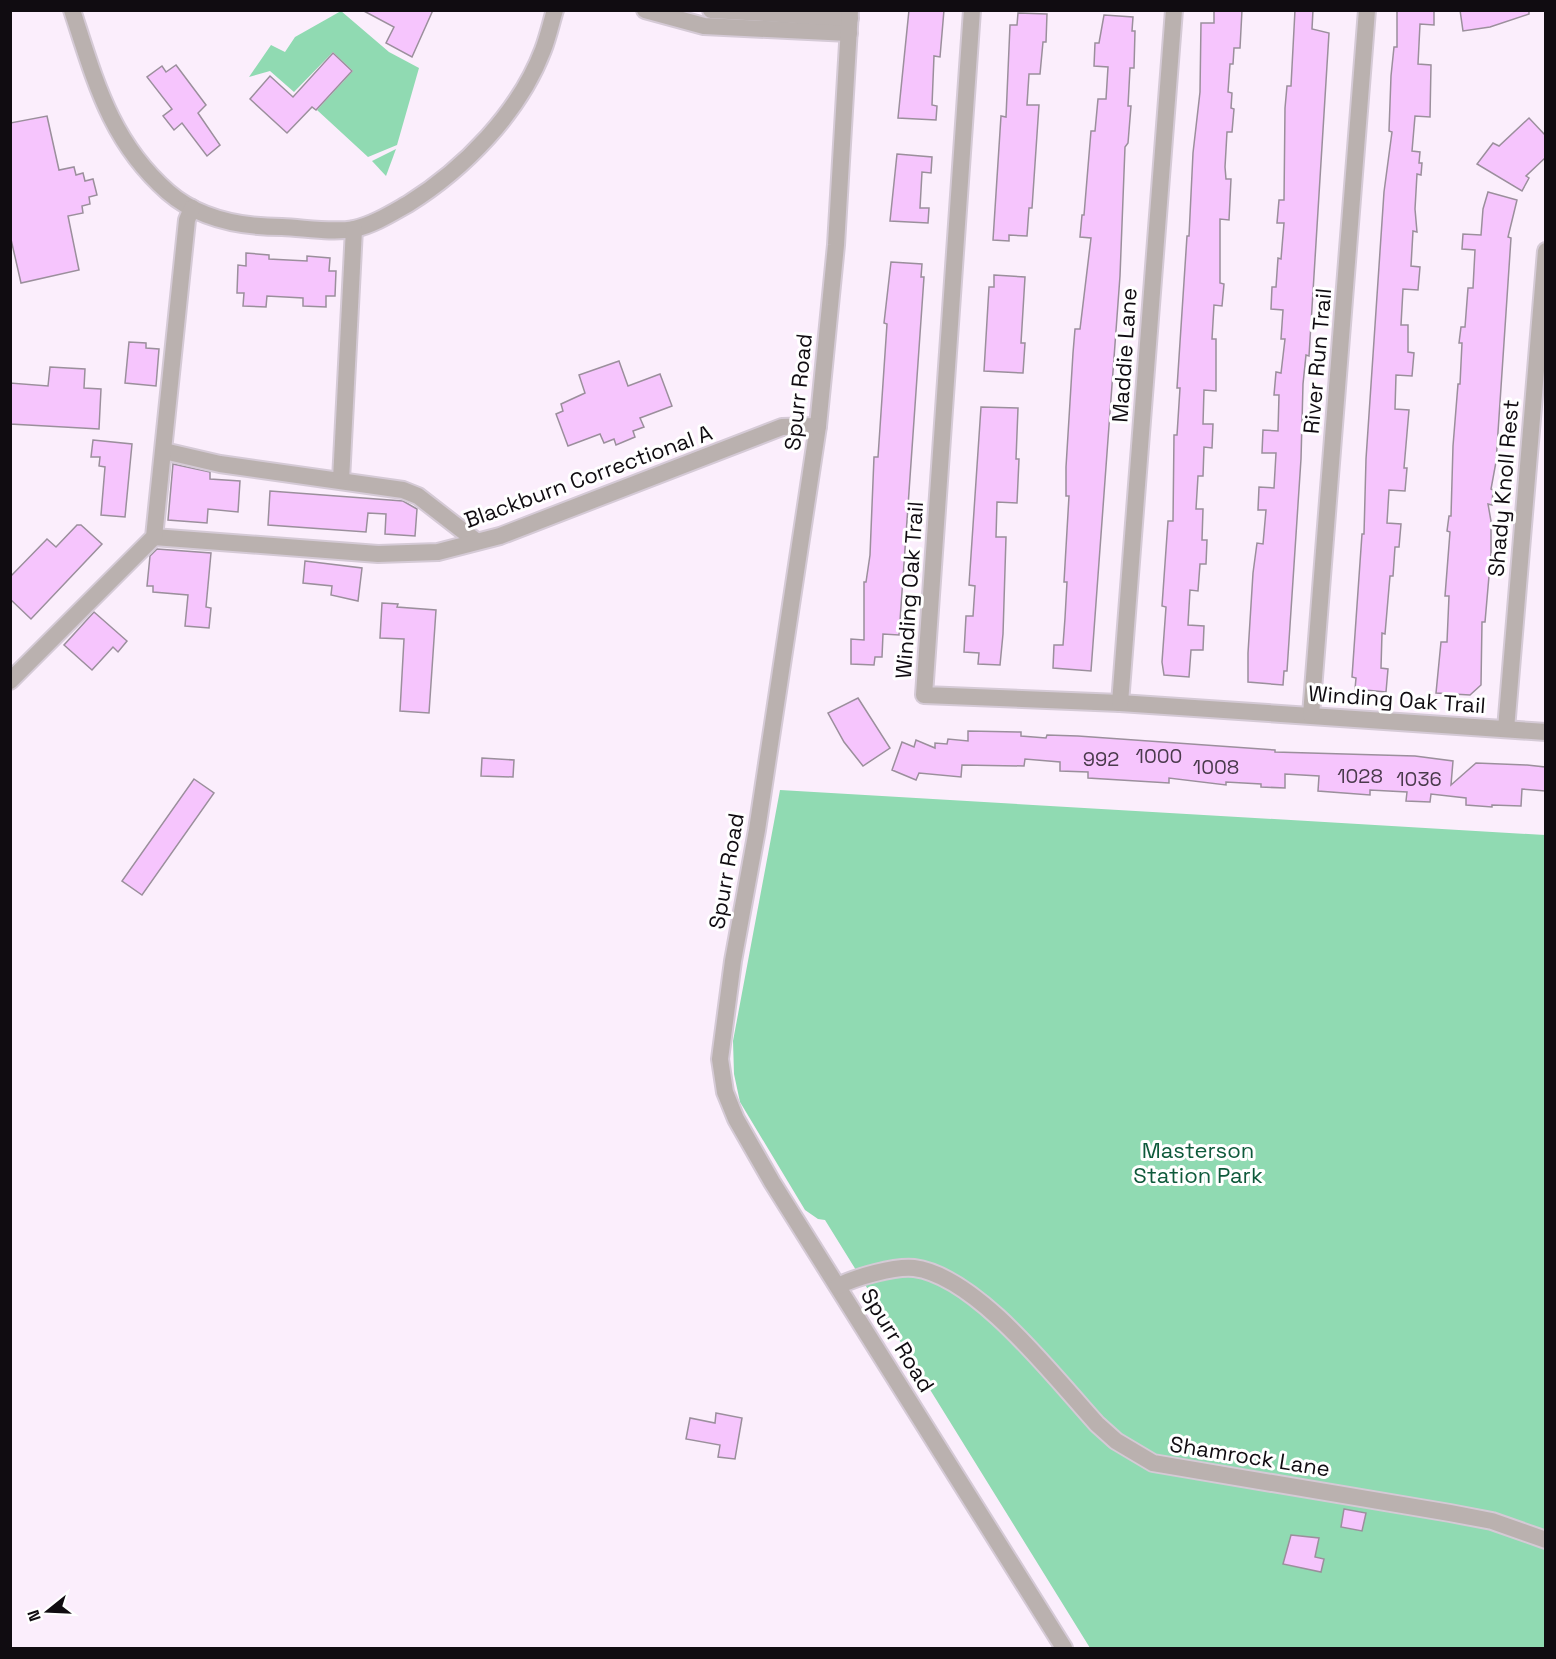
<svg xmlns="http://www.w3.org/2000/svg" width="1556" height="1659" viewBox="0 0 1556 1659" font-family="'Space Grotesk',sans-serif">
<rect width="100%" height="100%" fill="#fbeefc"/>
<g fill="#90dab2">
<polygon points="341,11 389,52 419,68 397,145 368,157 317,110 353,71 333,52 294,92 270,71 249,77 271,45 285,52 295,37"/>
<polygon points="396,149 386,176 372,161"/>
<polygon points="780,790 1545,835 1545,1648 1090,1648 825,1220 818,1219 805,1210 740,1102 734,1074 733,1041"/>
</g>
<g fill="#f6c5fd" stroke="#9b8f9c" stroke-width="1.5">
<polygon points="362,10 433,10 412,57 386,43 394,27"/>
<polygon points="909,10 944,10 940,57 934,56 932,105 937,106 936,120 898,118"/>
<polygon points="1214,10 1242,10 1240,48 1234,48 1233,64 1230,64 1228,92 1232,93 1231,108 1234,109 1232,132 1227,132 1225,167 1226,179 1231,179 1229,220 1220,219 1220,283 1224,284 1222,306 1214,305 1212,339 1216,339 1216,391 1204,390 1203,424 1213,424 1212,448 1204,447 1203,476 1198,476 1196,509 1203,509 1202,540 1207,540 1206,564 1200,564 1198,591 1190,590 1188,625 1204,626 1203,650 1191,650 1189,677 1164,675 1162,662 1166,607 1162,606 1168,521 1173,521 1174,435 1177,435 1180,388 1177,388 1187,236 1189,236 1193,153 1200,92 1201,23 1214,23"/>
<polygon points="1295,10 1313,10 1312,29 1329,33 1309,356 1306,355 1303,384 1301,459 1287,671 1284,671 1283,685 1248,682 1248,653 1253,573 1257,543 1263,544 1266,510 1258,510 1259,487 1274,488 1276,453 1262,453 1263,430 1278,431 1279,395 1274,395 1276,372 1281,373 1285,339 1281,339 1283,310 1271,309 1272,287 1276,287 1278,258 1281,259 1284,223 1277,223 1279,200 1284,200 1285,108 1287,86 1291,86"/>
<polygon points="1397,10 1434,10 1434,25 1420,24 1418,64 1431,65 1430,117 1415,116 1412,151 1420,152 1419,163 1422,163 1421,175 1417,174 1415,209 1417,232 1413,231 1411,266 1420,267 1418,290 1403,289 1401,325 1408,325 1408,352 1414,353 1412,376 1396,375 1395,409 1409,410 1404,468 1407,468 1405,491 1389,490 1387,523 1401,524 1399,547 1395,547 1393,576 1390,576 1385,634 1382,633 1381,668 1388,669 1386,692 1355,689 1356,678 1352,677 1362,534 1364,534 1366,459 1384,192 1392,132 1389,131 1391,76 1394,47 1397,47"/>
<polygon points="1460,10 1529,10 1529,14 1490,27 1463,31"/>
<polygon points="1018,13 1047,14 1046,42 1043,42 1040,74 1029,74 1027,105 1039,105 1032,208 1029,208 1027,236 1009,235 1009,241 993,240 1001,116 1006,117 1010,25 1017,25"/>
<polygon points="1104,15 1133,17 1132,31 1135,31 1134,68 1130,68 1128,106 1131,106 1128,143 1125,147 1120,276 1091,671 1053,668 1054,645 1063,645 1065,618 1067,582 1064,582 1069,496 1066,496 1066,467 1073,353 1075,329 1080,329 1091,238 1080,237 1082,215 1084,215 1091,131 1095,131 1098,99 1106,99 1108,67 1094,66 1095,43 1099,43"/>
<polygon points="333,53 352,71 316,110 312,107 287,133 250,99 270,76 293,97"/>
<polygon points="176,65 206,105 198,113 220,145 207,156 182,123 174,130 163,116 172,109 147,77 162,66 166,72"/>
<polygon points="47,116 59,170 74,167 76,175 83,173 85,181 93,179 97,195 89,197 90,204 82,206 83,213 68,216 79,270 21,283 10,235 10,123"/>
<polygon points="1529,118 1545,135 1545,158 1526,176 1529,178 1522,191 1477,164 1493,143 1499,146"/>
<polygon points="897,154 932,157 931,173 922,172 920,208 929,208 928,223 890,221"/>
<polygon points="1488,192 1517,200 1508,237 1511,238 1496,462 1491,489 1493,490 1492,505 1488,504 1491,521 1491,553 1485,622 1482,622 1481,685 1470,695 1436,693 1441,642 1447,642 1449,596 1445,596 1450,532 1447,531 1449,516 1451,516 1453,446 1458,384 1460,384 1462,343 1459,343 1461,327 1465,327 1468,288 1473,288 1475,250 1462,249 1463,234 1481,235 1483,209"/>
<polygon points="246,253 269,255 269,259 307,261 307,256 330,258 329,271 336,271 335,296 326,296 326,307 303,306 303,298 267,296 266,307 243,306 244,293 237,293 238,265 246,266"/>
<polygon points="891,262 922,264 921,277 924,277 899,635 883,634 882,657 875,657 874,665 851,664 851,639 864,640 864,582 866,582 870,555 874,457 878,457 887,324 884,323"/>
<polygon points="994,275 1025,277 1021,343 1025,343 1023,373 984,371 989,287 994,287"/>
<polygon points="129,342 146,343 146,348 159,349 156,386 125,383"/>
<polygon points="619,361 628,386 660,374 672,406 640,418 644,427 633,431 635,437 616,445 614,439 604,443 600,434 568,446 556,414 563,411 561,404 585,393 579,375"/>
<polygon points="50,367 85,369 84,388 101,389 99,429 10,424 10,383 48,386"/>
<polygon points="981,407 1018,408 1016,459 1019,459 1017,503 997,502 996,537 1006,537 1003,634 1000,665 978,664 979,653 964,652 966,616 973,616 975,586 969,585"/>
<polygon points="93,440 132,444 125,517 101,515 105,467 99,466 100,457 91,457"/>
<polygon points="173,464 210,472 210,479 240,481 238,512 208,509 207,523 168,520"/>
<polygon points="270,491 403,501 417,509 415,536 385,534 386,514 368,513 366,532 268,525"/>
<polygon points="77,525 81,525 102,544 31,619 10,599 10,577 47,539 56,547"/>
<polygon points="157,549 211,553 206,607 211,608 209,628 185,626 188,595 153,592 153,586 147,586 150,556"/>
<polygon points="305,561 362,568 358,601 331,595 332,586 303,583"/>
<polygon points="382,603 398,604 397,607 436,610 429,713 400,711 404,639 380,638"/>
<polygon points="94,612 127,641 118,652 113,647 92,670 64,645"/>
<polygon points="858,698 890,748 863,766 844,742 828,713"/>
<polygon points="968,731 1021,732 1021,736 1046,738 1047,735 1078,736 1275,750 1275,752 1415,756 1453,761 1451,785 1476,763 1527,765 1545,767 1545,791 1522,789 1521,806 1492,805 1492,807 1466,805 1466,798 1431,794 1430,802 1406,801 1407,792 1370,790 1370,795 1318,791 1319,776 1285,774 1285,788 1261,787 1261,784 1226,782 1226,785 1169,778 1169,783 1088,778 1088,772 1060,771 1060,762 1025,759 1024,766 962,765 961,777 919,773 916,780 892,770 902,742 914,747 916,740 935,748 935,743 947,744 948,739 968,741"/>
<polygon points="482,758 514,760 513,777 481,776"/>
<polygon points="194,779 214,793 142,895 122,881"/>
<polygon points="716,1413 742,1418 735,1459 718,1457 720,1445 686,1439 690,1418 715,1423"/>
<polygon points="1344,1509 1366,1513 1362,1531 1341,1527"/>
<polygon points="1291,1535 1319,1538 1315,1557 1324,1559 1321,1572 1283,1564"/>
</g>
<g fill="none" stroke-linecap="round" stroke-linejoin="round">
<defs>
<g id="minor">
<path d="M72,10C95,80 110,141 168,192C199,219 242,227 282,227C305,228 332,233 354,229C373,225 392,213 408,204C464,169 519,113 543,50C548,37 551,23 555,10"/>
<polyline points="645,10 704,26 849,33"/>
<polyline points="711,10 850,18"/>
<polyline points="850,10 836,245 818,426 757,830 733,961 720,1059 725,1092 736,1119 772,1182 1064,1648"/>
<polyline points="972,10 924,695 1120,703 1546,732"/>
<polyline points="164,451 220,464 403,490 418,496 476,541"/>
<polyline points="341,480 354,229"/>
<polyline points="154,537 378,554 438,552 500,536 782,427 818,426"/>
<polyline points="10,681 154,537 187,220 192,208"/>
<polyline points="1120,703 1174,10"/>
<polyline points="1311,715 1367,10"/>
<polyline points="1506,729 1546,251"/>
<path d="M838,1286C856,1277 895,1266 914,1268C977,1276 1055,1378 1097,1424L1116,1441L1153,1463L1450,1513L1492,1521L1546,1540"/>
</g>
</defs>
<use href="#minor" stroke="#d5cad6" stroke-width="20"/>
<use href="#minor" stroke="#bab1af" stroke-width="16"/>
</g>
<g text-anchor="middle" stroke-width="6" stroke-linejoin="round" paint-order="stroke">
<g font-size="20" fill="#4a3a4c">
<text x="1159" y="763">1000</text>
<text x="1101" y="766">992</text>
<text x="1216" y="774">1008</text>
<text x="1360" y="783">1028</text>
<text x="1419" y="786">1036</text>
</g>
<g font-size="22" fill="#100c11" stroke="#fff">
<text transform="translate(1124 355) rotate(-86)" y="8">Maddie Lane</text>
<text transform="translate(1317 361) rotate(-85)" y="8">River Run Trail</text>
<text transform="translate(798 392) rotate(-84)" y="8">Spurr Road</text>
<text transform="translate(588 476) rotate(-20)" y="8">Blackburn Correctional A</text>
<text transform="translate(1503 488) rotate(-85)" y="8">Shady Knoll Rest</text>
<text transform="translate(909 590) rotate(-86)" y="8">Winding Oak Trail</text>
<text transform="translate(1397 699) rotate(4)" y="8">Winding Oak Trail</text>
<text transform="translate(726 871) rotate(-80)" y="8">Spurr Road</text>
<text transform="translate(898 1340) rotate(58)" y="8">Spurr Road</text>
<text transform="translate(1250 1456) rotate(9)" y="8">Shamrock Lane</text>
</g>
<g font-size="22" fill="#0e5a3b" stroke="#fff">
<text x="1198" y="1158">Masterson<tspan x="1198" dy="25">Station Park</tspan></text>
</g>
</g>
<rect width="1556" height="1659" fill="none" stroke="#100c11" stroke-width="24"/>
<g transform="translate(48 1611) rotate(252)" stroke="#ffffff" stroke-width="4.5" paint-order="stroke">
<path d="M0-4.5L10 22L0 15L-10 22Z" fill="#100c11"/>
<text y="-9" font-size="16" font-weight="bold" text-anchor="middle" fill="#100c11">N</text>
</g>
</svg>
